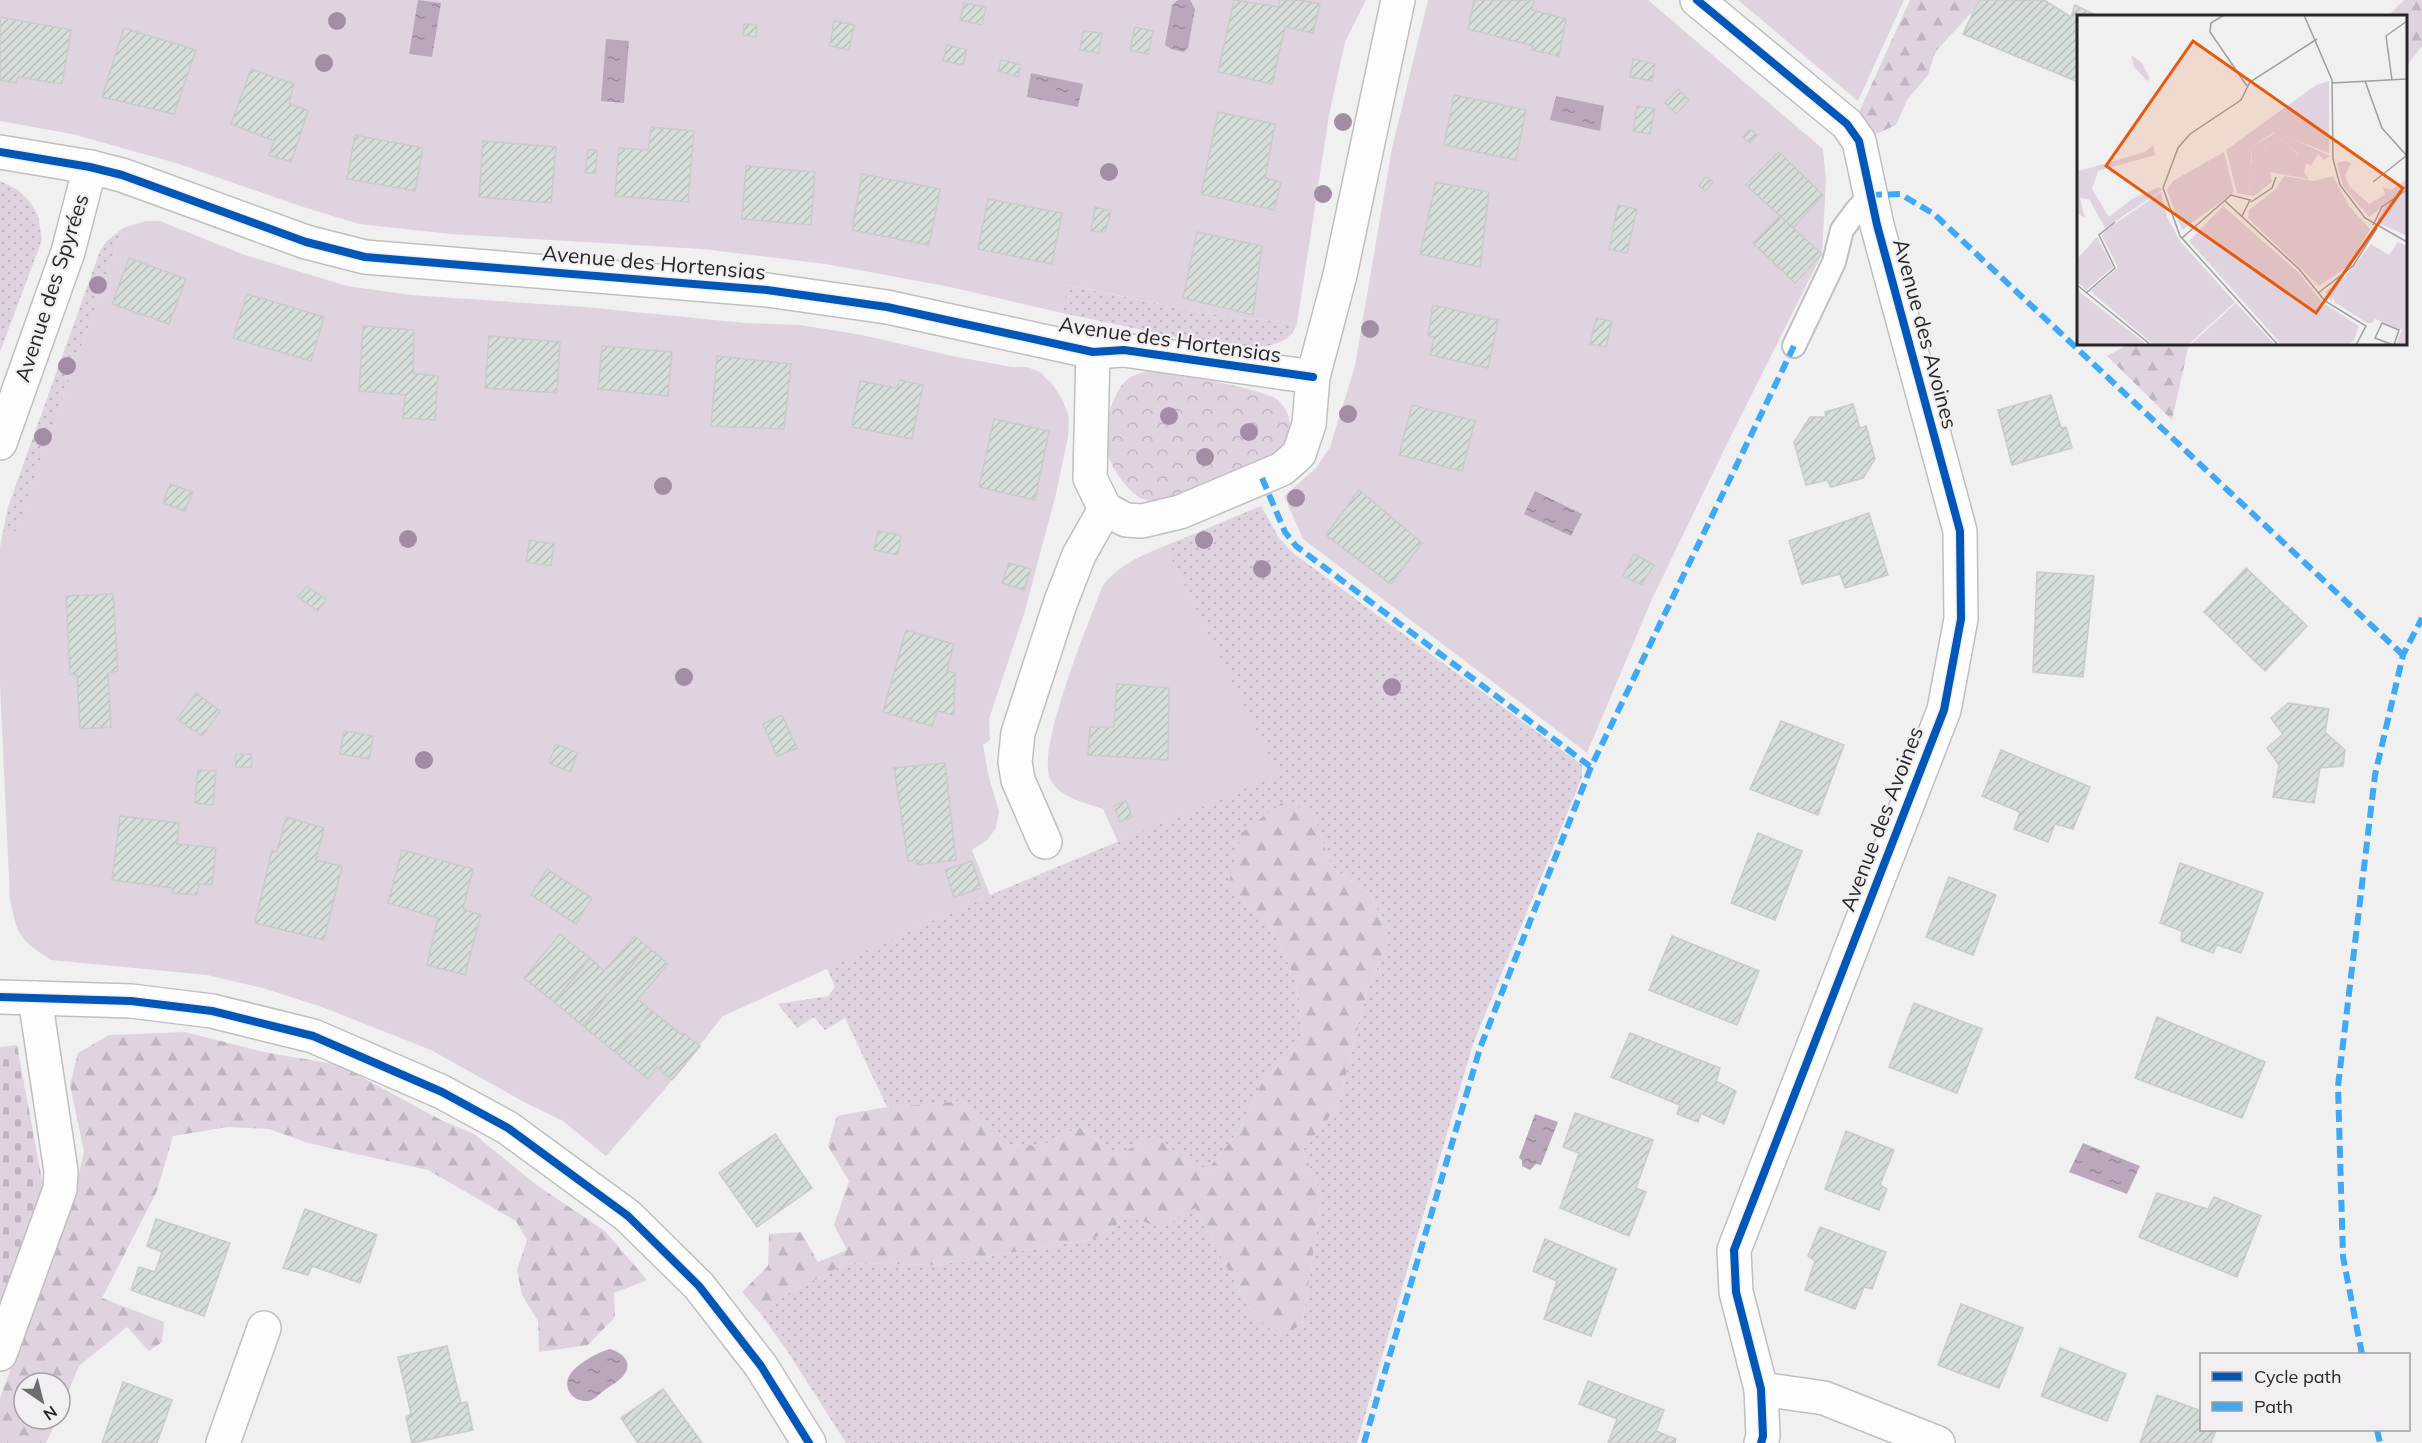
<svg xmlns="http://www.w3.org/2000/svg" width="2422" height="1443" viewBox="0 0 2422 1443" font-family="Mulish,sans-serif">
<defs>
<pattern id="grass-dots" width="8" height="8" patternUnits="userSpaceOnUse" patternTransform="scale(1.5)"><rect width="8" height="8" fill="#dfd3e0"/><path d="M2 2h.1M6 6h.1" fill="none" stroke="#bfb5c0" stroke-width="1.8" stroke-linecap="round"/></pattern>
<pattern id="forest-firs" width="22" height="20" patternUnits="userSpaceOnUse" patternTransform="scale(1.5)"><rect width="22" height="20" fill="#dfd3e0"/><path d="M5 1l3.5 6h-7zM16 11l3.5 6h-7z" fill="#bfb5c0"/></pattern>
<pattern id="cemetery-stones" width="16" height="16" patternUnits="userSpaceOnUse" patternTransform="scale(1.5)"><rect width="16" height="16" fill="#dfd3e0"/><path d="M2 7V4a2 2 0 0 1 4 0v3zM10 15v-3a2 2 0 0 1 4 0v3z" fill="#bfb5c0"/></pattern>
<pattern id="park-crowns" width="20" height="18" patternUnits="userSpaceOnUse" patternTransform="scale(1.5)"><rect width="20" height="18" fill="#dfd3e0"/><path d="M2 6a3 3 0 1 1 6 0M12 15a3 3 0 1 1 6 0" fill="none" stroke="#bfb5c0"/></pattern>
<pattern id="water-ripples" width="26" height="14" patternUnits="userSpaceOnUse" patternTransform="scale(1.5)"><rect width="26" height="14" fill="#baa7bc"/><path d="M2 4q2-2 4 0t4 0M15 11q2-2 4 0t4 0" fill="none" stroke="#978899"/></pattern>
<pattern id="building-hatch" width="6" height="6" patternUnits="userSpaceOnUse" patternTransform="scale(1.5)"><rect width="6" height="6" fill="#d6deda"/><path d="M-1 1l2-2M0 6l6-6M5 7l2-2" fill="none" stroke="#b8bebb"/></pattern>
</defs>
<rect width="100%" height="100%" fill="#f1f0f1"/>
<g fill="url(#grass-dots)">
<polygon points="0,181 18,190 30,202 38,215 42,240 0,352"/>
<polygon points="123,228 16,532 3,531 8,507 100,251 107,241"/>
<path d="M1067,285L1202,313L1297,324C1287,353 1247,347 1222,347L1062,313Z"/>
<polygon points="1261,506 1279,538 1293,553 1582,765 1582,777 1473,1044 1357,1443 846,1443 786,1349 760,1313 785,1295 847,1263 936,1265 1093,1239 1132,1216 1161,1228 1195,1208 1252,1314 1302,1325 1322,1197 1303,1150 1338,1106 1367,992 1389,940 1372,896 1331,866 1314,816 1228,886 1271,925 1296,981 1303,1041 1264,1078 1238,1132 1208,1169 1191,1163 1155,1137 1118,1154 1079,1127 1042,1146 1010,1144 963,1101 887,1107 845,1018 825,1030 814,1017 797,1028 778,1004 828,996 835,987 827,968 990,895 1277,775 1165,546"/>
</g>
<g fill="url(#forest-firs)">
<polygon points="1910,0 1978,0 1973,11 1935,52 1928,75 1907,100 1896,125 1874,135 1855,121"/>
<polygon points="2404,0 2422,0 2422,46 2406,67 2406,16 2388,16"/>
<polygon points="2129,344 2189,344 2172,420 2107,356"/>
<polygon points="1287,799 1314,816 1331,866 1372,896 1389,940 1367,992 1338,1106 1303,1150 1322,1197 1302,1325 1278,1336 1252,1314 1195,1208 1161,1229 1132,1216 1093,1239 936,1265 847,1263 785,1295 760,1313 742,1292 768,1266 769,1234 801,1232 818,1262 847,1250 834,1225 849,1181 828,1146 837,1116 887,1107 963,1101 1010,1144 1042,1146 1079,1127 1118,1154 1155,1137 1191,1163 1208,1169 1238,1132 1264,1078 1303,1041 1296,981 1271,925 1228,887 1241,833"/>
<polygon points="185,1032 264,1052 339,1065 441,1120 474,1134 538,1186 605,1231 647,1280 614,1293 615,1317 588,1345 539,1352 538,1321 522,1295 517,1270 527,1240 516,1221 428,1170 308,1143 269,1129 228,1127 173,1136 157,1191 102,1298 164,1322 162,1342 149,1351 127,1327 79,1366 60,1411 60,1383 24,1383 24,1419 57,1419 46,1443 0,1443 0,1398 74,1196 84,1151 70,1085 78,1053 109,1035"/>
</g>
<polygon fill="url(#cemetery-stones)" points="17,1045 45,1196 0,1320 0,1047"/>
<path fill="url(#park-crowns)" d="M1147,371C1171,374 1264,387 1279,401C1296,418 1291,440 1278,456L1160,503C1155,502 1147,501 1142,499C1127,492 1107,462 1106,446C1103,427 1113,390 1129,378C1134,375 1141,373 1147,371Z"/>
<g fill="#dfd3e0">
<polygon points="0,0 1366,0 1345,42 1329,115 1297,324 1202,313 1068,285 1062,313 950,287 826,264 702,249 451,234 359,224 300,206 176,163 72,134 0,121"/>
<polygon points="1428,0 1648,0 1823,149 1826,181 1822,254 1726,446 1652,599 1587,753 1303,539 1284,496 1316,468 1330,447 1355,366 1392,148"/>
<polygon points="1738,0 1904,0 1858,101"/>
<path d="M146,221H160L242,254L347,286L410,295L585,307L745,323L800,325L862,335L957,357L1012,367H1027L1040,372L1053,385L1063,401L1069,417L1068,437L1056,494L1024,614L989,719L990,740L983,745L989,778L999,811L996,828L988,839L972,850L990,895L723,1016L664,1090L606,1156L563,1121L524,1102L431,1050L322,1007L263,988L207,975L51,960C19,939 18,937 10,900L0,685V548L3,531H16L123,228Z"/>
<path d="M1165,546L1278,775L1118,842L1103,809C1086,803 1061,798 1051,781C1034,753 1090,620 1102,587C1118,565 1140,556 1165,546Z"/>
</g>
<g fill="url(#water-ripples)">
<polygon points="418,0 441,3 432,57 409,54"/>
<polygon points="1178,0 1190,0 1195,9 1188,48 1184,52 1171,49 1165,45 1172,5"/>
<polygon points="606,39 629,41 624,103 601,101"/>
<polygon points="1031,73 1083,84 1078,107 1027,97"/>
<polygon points="1556,96 1604,106 1600,131 1550,120"/>
<polygon points="1535,491 1582,514 1571,536 1524,514"/>
<polygon points="1535,1114 1558,1122 1541,1165 1536,1164 1530,1170 1522,1166 1522,1160 1519,1158"/>
<polygon points="2083,1143 2140,1166 2127,1194 2069,1172"/>
<path d="M610,1349C621,1352 634,1362 624,1375C620,1380 612,1385 606,1389C600,1393 594,1401 587,1401C572,1402 561,1386 571,1373C579,1363 598,1352 610,1349Z"/>
</g>
<g fill="url(#building-hatch)" stroke="#cacbca" stroke-width="1.5">
<polygon points="1234,0 1278,7 1280,0 1300,0 1320,4 1313,33 1285,27 1272,84 1218,72"/>
<polygon points="1474,0 1534,0 1532,10 1566,19 1559,56 1532,50 1533,46 1526,44 1468,29"/>
<polygon points="1979,0 2044,0 2071,17 2075,5 2098,16 2078,16 2078,82 1963,34"/>
<polygon points="964,3 986,7 982,25 960,20"/>
<polygon points="0,17 71,30 62,84 18,77 16,83 0,80"/>
<polygon points="834,21 854,25 849,50 830,46"/>
<polygon points="744,24 757,25 756,37 743,35"/>
<polygon points="1135,27 1153,31 1148,54 1130,50"/>
<polygon points="124,28 196,50 174,114 102,97"/>
<polygon points="1083,31 1102,33 1099,53 1080,50"/>
<polygon points="947,45 967,50 963,65 943,61"/>
<polygon points="1633,59 1655,64 1652,81 1630,77"/>
<polygon points="1001,60 1021,65 1018,77 998,71"/>
<polygon points="251,69 294,84 289,103 308,111 291,162 269,155 274,141 231,124"/>
<polygon points="1678,89 1689,100 1676,114 1665,103"/>
<polygon points="1454,95 1526,110 1516,160 1444,145"/>
<polygon points="1637,106 1655,109 1650,134 1633,131"/>
<polygon points="1218,112 1275,124 1265,178 1281,182 1274,210 1201,194"/>
<polygon points="651,127 694,131 688,202 615,196 619,148 648,150"/>
<polygon points="1750,129 1757,135 1750,143 1743,137"/>
<polygon points="355,135 423,148 415,191 347,179"/>
<polygon points="483,141 556,147 551,203 479,197"/>
<polygon points="588,150 597,150 596,173 585,173"/>
<polygon points="1779,152 1823,195 1793,228 1746,185"/>
<polygon points="746,166 815,172 811,225 742,219"/>
<polygon points="862,174 940,189 929,245 852,230"/>
<polygon points="1706,176 1713,182 1705,191 1699,186"/>
<polygon points="1436,182 1489,192 1480,267 1420,254"/>
<polygon points="988,199 1062,213 1052,264 978,249"/>
<polygon points="1618,205 1637,209 1627,253 1609,249"/>
<polygon points="1095,207 1111,211 1105,232 1091,231"/>
<polygon points="1780,216 1822,254 1795,283 1753,243"/>
<polygon points="1197,232 1262,246 1253,315 1183,298"/>
<polygon points="129,258 186,279 169,324 112,304"/>
<polygon points="247,294 324,317 311,361 233,338"/>
<polygon points="1433,305 1498,320 1488,368 1430,355 1434,337 1428,335"/>
<polygon points="1596,318 1612,321 1606,347 1590,344"/>
<polygon points="363,326 414,330 413,373 438,376 435,420 403,418 405,395 359,391"/>
<polygon points="489,336 560,342 557,393 485,388"/>
<polygon points="602,346 672,352 668,396 598,389"/>
<polygon points="717,356 791,364 784,429 711,426"/>
<polygon points="900,380 923,385 912,439 852,427 860,381 897,388"/>
<polygon points="2051,395 2061,428 2066,427 2072,448 2012,465 1998,410"/>
<polygon points="1853,404 1860,428 1866,426 1875,459 1863,478 1831,487 1827,480 1806,485 1794,442 1810,417 1826,417 1825,412"/>
<polygon points="1412,405 1475,421 1462,471 1399,455"/>
<polygon points="994,419 1049,431 1035,500 979,487"/>
<polygon points="170,484 193,492 185,511 163,503"/>
<polygon points="1359,490 1422,543 1391,584 1326,535"/>
<polygon points="1869,513 1888,575 1845,588 1840,574 1802,584 1789,541"/>
<polygon points="878,531 901,535 898,555 874,550"/>
<polygon points="530,540 554,544 551,566 526,562"/>
<polygon points="1634,554 1654,565 1642,585 1623,576"/>
<polygon points="1009,563 1031,569 1024,590 1002,583"/>
<polygon points="2246,568 2307,626 2265,671 2204,612"/>
<polygon points="2037,572 2094,576 2083,677 2033,672"/>
<polygon points="307,586 326,600 318,611 298,597"/>
<polygon points="113,594 118,671 108,673 111,727 80,729 77,675 70,674 66,596"/>
<polygon points="906,630 954,644 947,671 955,673 954,715 937,711 932,726 883,712"/>
<polygon points="1117,684 1169,688 1168,760 1088,755 1090,727 1114,727"/>
<polygon points="196,693 220,711 202,736 177,719"/>
<polygon points="2288,703 2329,709 2325,732 2345,750 2343,766 2320,768 2314,803 2273,797 2279,765 2267,748 2283,734 2271,718"/>
<polygon points="782,715 797,748 777,756 763,724"/>
<polygon points="1781,721 1844,745 1818,815 1750,789"/>
<polygon points="344,731 373,736 369,759 340,754"/>
<polygon points="556,744 578,753 570,772 549,763"/>
<polygon points="2001,750 2090,787 2073,829 2055,824 2048,842 2014,829 2020,812 1982,796"/>
<polygon points="251,754 252,767 236,767 235,755"/>
<polygon points="945,763 956,860 917,865 917,860 908,861 894,768"/>
<polygon points="198,770 216,771 213,805 195,803"/>
<polygon points="1126,801 1132,817 1120,822 1114,806"/>
<polygon points="120,816 179,823 177,844 216,848 212,885 199,884 197,895 172,893 172,888 112,880"/>
<polygon points="286,817 324,828 316,860 342,866 324,940 255,923 272,850 277,852"/>
<polygon points="1758,833 1802,851 1775,920 1731,903"/>
<polygon points="402,850 473,869 463,909 481,915 465,975 427,965 438,918 388,903"/>
<polygon points="972,861 981,888 954,897 945,870"/>
<polygon points="2180,863 2263,893 2241,953 2217,945 2213,953 2181,941 2182,931 2160,923"/>
<polygon points="547,869 592,898 576,924 531,895"/>
<polygon points="1949,877 1996,895 1973,955 1926,937"/>
<polygon points="560,934 590,958 554,1002 524,978"/>
<polygon points="635,936 647,946 583,1026 554,1002 590,958 604,971"/>
<polygon points="1672,936 1759,971 1737,1025 1649,990"/>
<polygon points="647,946 668,964 638,999 652,1011 616,1053 583,1026"/>
<polygon points="1914,1003 1982,1029 1957,1093 1889,1067"/>
<polygon points="652,1011 682,1035 684,1033 700,1046 672,1080 657,1067 648,1079 616,1053"/>
<polygon points="2157,1017 2265,1062 2242,1118 2135,1078"/>
<polygon points="1630,1033 1720,1068 1716,1081 1736,1091 1724,1124 1701,1113 1698,1122 1677,1114 1680,1105 1611,1077"/>
<polygon points="1575,1113 1653,1140 1636,1188 1646,1192 1629,1236 1560,1208 1579,1153 1563,1147"/>
<polygon points="1846,1131 1894,1150 1880,1185 1887,1189 1879,1210 1825,1189"/>
<polygon points="775,1134 812,1188 757,1227 719,1173"/>
<polygon points="2157,1193 2208,1209 2214,1197 2261,1216 2237,1277 2139,1237"/>
<polygon points="305,1209 377,1235 360,1283 312,1266 308,1275 283,1268"/>
<polygon points="156,1219 230,1243 204,1316 131,1290 139,1267 155,1272 162,1252 147,1246"/>
<polygon points="1820,1227 1886,1252 1872,1289 1864,1287 1855,1309 1805,1290 1815,1261 1808,1256"/>
<polygon points="1545,1239 1616,1269 1591,1336 1544,1319 1557,1281 1533,1271"/>
<polygon points="1961,1304 2023,1328 1999,1388 1938,1365"/>
<polygon points="447,1346 461,1403 467,1402 473,1430 412,1443 406,1417 411,1414 398,1357"/>
<polygon points="2060,1348 2126,1374 2107,1421 2041,1396"/>
<polygon points="1588,1381 1664,1410 1656,1431 1676,1439 1675,1443 1608,1443 1617,1419 1579,1404"/>
<polygon points="123,1382 172,1400 157,1443 102,1443"/>
<polygon points="663,1389 702,1443 638,1443 621,1418"/>
<polygon points="2157,1395 2202,1411 2202,1430 2216,1430 2211,1443 2140,1443"/>
</g>
<g fill="none" stroke-linecap="round" stroke-linejoin="round">
<defs>
<polyline id="lane" points="1794,346 1834,262 1842,230 1856,211 1870,195"/>
<g id="street">
<polyline points="1697,0 1847,124 1859,141 1877,225 1960,531 1961,619 1944,710 1734,1250 1736,1292 1761,1389 1763,1436 1761,1443"/>
<polyline points="0,152 90,167 122,175 306,242 365,257 767,290 887,307 1093,352 1124,350 1313,377"/>
<polyline points="1093,352 1090,478 1105,509 1126,520 1142,521 1180,512 1282,469 1299,454 1309,424 1313,377 1340,275 1398,0"/>
<polyline points="0,443 68,252 90,167"/>
<polyline points="1045,842 1018,780 1015,762 1018,733 1060,604 1079,555 1105,509"/>
<polyline points="0,1354 60,1189 61,1171 35,998"/>
<polyline points="1761,1389 1824,1398 1938,1443"/>
<polyline points="223,1443 264,1328"/>
</g>
<polyline id="secondary" points="0,997 131,1001 212,1011 313,1036 442,1092 508,1128 628,1216 699,1286 761,1366 809,1443"/>
</defs>
<use href="#lane" stroke="#c0bfc0" stroke-width="26"/>
<use href="#street" stroke="#c0bfc0" stroke-width="36"/>
<use href="#secondary" stroke="#c0bfc0" stroke-width="36"/>
<use href="#lane" stroke="#fdfdfd" stroke-width="22"/>
<use href="#street" stroke="#fdfdfd" stroke-width="33"/>
<use href="#secondary" stroke="#fdfdfd" stroke-width="33"/>
<g stroke="#3fa9f5" stroke-width="6" stroke-dasharray="12 6" stroke-linecap="butt">
<polyline points="1870,195 1900,194 1934,214 2403,655"/>
<polyline points="1262,478 1285,532 1296,546 1591,767"/>
<polyline points="2362,1354 2343,1257 2338,1086 2375,775 2403,655 2422,618"/>
<polyline points="2377,1430 2380,1443"/>
<polyline points="1364,1443 1480,1048 1591,767 1794,346"/>
</g>
<defs>
<g id="cycleway">
<polyline points="1697,0 1847,124 1859,141 1877,225 1960,531 1961,619 1944,710 1734,1250 1736,1292 1761,1389 1763,1436 1761,1443"/>
<polyline points="0,152 90,167 122,175 306,242 365,257 767,290 887,307 1093,352 1124,350 1313,377"/>
<polyline points="0,997 131,1001 212,1011 313,1036 442,1092 508,1128 628,1216 699,1286 761,1366 809,1443"/>
</g>
</defs>
<use href="#cycleway" stroke="#f2eff2" stroke-width="11"/>
<use href="#cycleway" stroke="#0057b8" stroke-width="8"/>
</g>
<g fill="#a28da5">
<circle cx="337" cy="21" r="9"/>
<circle cx="324" cy="63" r="9"/>
<circle cx="1343" cy="122" r="9"/>
<circle cx="1109" cy="172" r="9"/>
<circle cx="1323" cy="194" r="9"/>
<circle cx="98" cy="285" r="9"/>
<circle cx="1370" cy="329" r="9"/>
<circle cx="67" cy="366" r="9"/>
<circle cx="1348" cy="414" r="9"/>
<circle cx="1169" cy="416" r="9"/>
<circle cx="1249" cy="432" r="9"/>
<circle cx="43" cy="437" r="9"/>
<circle cx="1205" cy="457" r="9"/>
<circle cx="663" cy="486" r="9"/>
<circle cx="1296" cy="498" r="9"/>
<circle cx="408" cy="539" r="9"/>
<circle cx="1204" cy="540" r="9"/>
<circle cx="1262" cy="569" r="9"/>
<circle cx="684" cy="677" r="9"/>
<circle cx="1392" cy="687" r="9"/>
<circle cx="424" cy="760" r="9"/>
</g>
<g text-anchor="middle" stroke-width="4.5" stroke-linejoin="round" paint-order="stroke">
<g font-size="21" fill="#272627" stroke="#f2eff2">
<text transform="translate(654 263) rotate(5)" y="7">Avenue des Hortensias</text>
<text transform="translate(52 288) rotate(-72)" y="7">Avenue des Spyrées</text>
<text transform="translate(1925 334) rotate(75)" y="7">Avenue des Avoines</text>
<text transform="translate(1170 340) rotate(8)" y="7">Avenue des Hortensias</text>
<text transform="translate(1882 819) rotate(-69)" y="7">Avenue des Avoines</text>
</g>
</g>
<g transform="translate(2077 15)">
<rect width="330" height="330" fill="#f1f0f1"/>
<path d="M252,66V138L208,121L210,108L175,132L174,148L186,147L189,129L205,124L229,148L227,158L232,164L175,154L171,180L160,178L149,135L239,70ZM267,263L271,265L257,287V282L254,286L248,277Z" fill="#dfd3e0"/>
<path d="M54,40L65,48L73,64L70,66L57,52ZM206,104L210,108L209,121L253,141L247,145L241,139L234,151L222,144L220,138L205,124L189,129L186,147L175,151V132L195,120ZM76,130L78,140L21,156L15,174L32,202L55,184L82,172L85,175L28,213L12,184L3,183L8,203L0,198V153L2,156L68,137ZM269,146L274,148L268,161L272,171L292,189L308,180L306,172L314,175L330,164V173L292,202L266,171L260,148Z" fill="#dfd3e0"/>
<path d="M330,173V221L300,207L307,192Z" fill="#dfd3e0"/>
<path d="M147,137L157,177L105,215L90,175L96,166ZM175,154L193,157L195,167L177,181L171,180ZM207,161L237,166L256,161L272,191L293,214L273,250L242,271L171,203L172,195L199,174ZM84,177L90,202L103,226L158,287L111,330H77L13,276L41,253L25,221L29,215ZM146,191L221,257L245,287L282,311L277,325L271,330H205L112,226ZM20,222L36,252L9,275L0,267V244ZM321,227L330,231V330H319L325,315L298,304L295,308H290L257,287L270,265L267,263L294,229L312,240ZM0,274L4,278L69,329L0,330ZM159,288L198,330H113Z" fill="#dfd3e0"/>
<path fill="none" stroke="#a09fa0" stroke-width="1.5" d="M147,0L134,8L133,17L170,71M227,0L255,65L256,144L263,170L288,203L330,227M315,65L309,21L330,6M288,66L305,113L330,141M255,68L330,64M296,167L329,141M148,186L222,254L248,286L289,311L279,330M174,187L195,173L199,162M296,210L305,192L328,176M105,223L154,180L173,185L165,201M0,270L74,330M9,278L38,253L22,220L38,207M241,278L276,251L300,213M201,330L103,221L86,173L101,133L113,119L164,85L173,67L240,24M316,330L298,323L305,308L322,315L317,330"/>
<path fill="#e8590c" fill-opacity="0.15" stroke="#e8590c" stroke-width="3" d="M116,26L326,173L239,298L29,151Z"/>
<rect width="330" height="330" fill="none" stroke="#272627" stroke-width="3"/>
</g>
<rect x="2200" y="1353" width="210" height="78" fill="#f2eff2" stroke="#a19fa1" stroke-width="1.5"/>
<rect x="2212" y="1372" width="30" height="9" fill="#0057b8" stroke="#a19fa1" stroke-width="1.5"/>
<text x="2254" y="1383" font-size="18" fill="#272627">Cycle path</text>
<rect x="2212" y="1402" width="30" height="9" fill="#3fa9f5" stroke="#a19fa1" stroke-width="1.5"/>
<text x="2254" y="1413" font-size="18" fill="#272627">Path</text>
<g transform="translate(42 1401) rotate(145)"><circle r="28" fill="#f2eff2" stroke="#a19fa1" stroke-width="1.5"/>
<path d="M0-4.5L10 22L0 15L-10 22Z" fill="#6e6d6e"/>
<text y="-9" font-size="16" font-weight="bold" text-anchor="middle" fill="#272627">N</text>
</g>
</svg>
